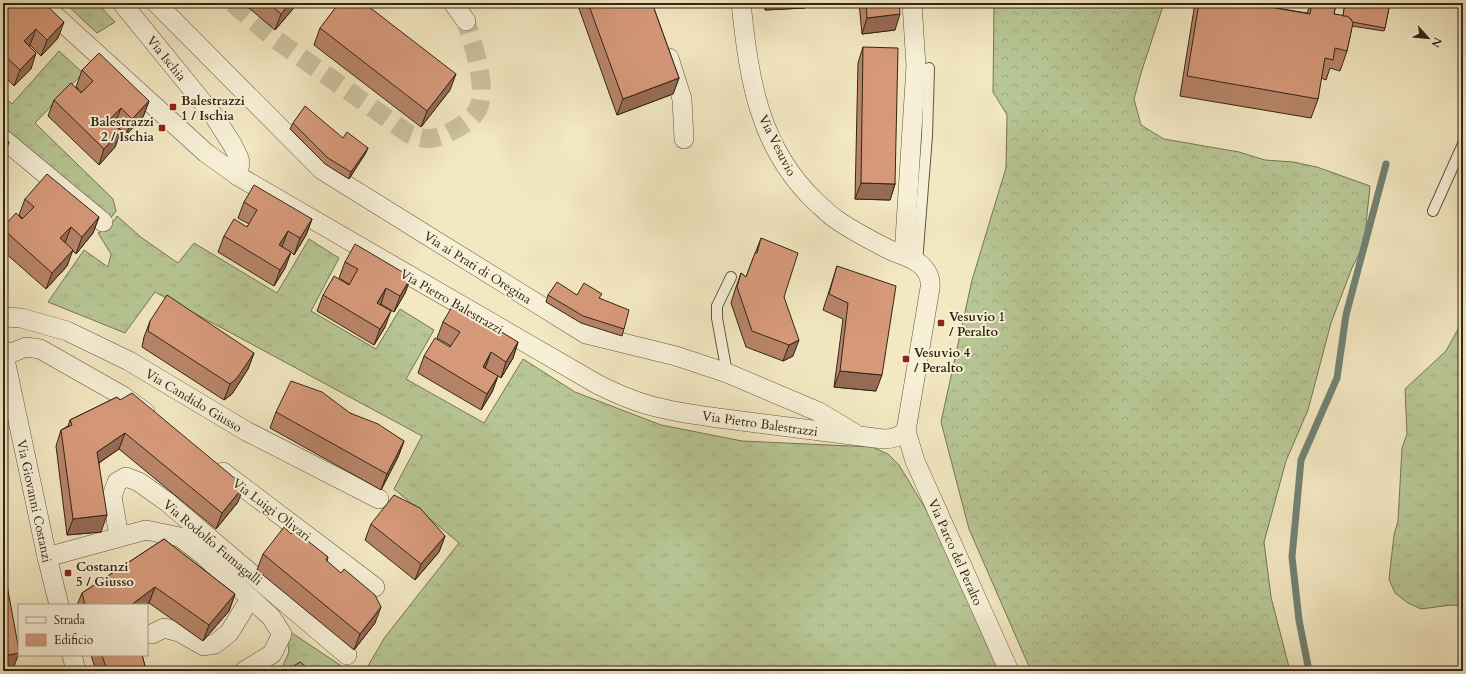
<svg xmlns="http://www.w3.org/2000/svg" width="1466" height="674" viewBox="0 0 1466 674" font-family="Cardo,serif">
<defs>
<pattern id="grass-tufts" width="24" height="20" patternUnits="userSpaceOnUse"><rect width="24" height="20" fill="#b8c695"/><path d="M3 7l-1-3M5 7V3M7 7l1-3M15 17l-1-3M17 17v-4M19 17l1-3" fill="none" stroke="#9faa80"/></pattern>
<pattern id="forest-crowns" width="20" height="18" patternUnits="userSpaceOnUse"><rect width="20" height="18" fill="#b8c695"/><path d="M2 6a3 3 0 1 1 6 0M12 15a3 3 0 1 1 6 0" fill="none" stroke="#9faa80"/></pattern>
</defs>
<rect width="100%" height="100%" fill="#f3e8c2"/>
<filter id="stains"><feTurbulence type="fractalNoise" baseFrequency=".005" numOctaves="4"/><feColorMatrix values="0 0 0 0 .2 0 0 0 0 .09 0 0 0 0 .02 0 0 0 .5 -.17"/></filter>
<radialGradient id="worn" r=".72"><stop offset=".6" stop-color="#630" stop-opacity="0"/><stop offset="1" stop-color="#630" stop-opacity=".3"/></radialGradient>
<g fill="url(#grass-tufts)" stroke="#757655">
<polygon points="65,3 97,3 115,22 97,33"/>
<polygon points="59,51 83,73 35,123 113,199 116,211 110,219 3,126 3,96 12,104"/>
<polygon points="117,216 142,238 178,263 194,243 277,293 309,239 339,258 311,311 376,349 400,309 434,330 406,379 484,423 523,359 575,392 661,425 742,441 872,447 888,454 899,465 944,539 1002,671 365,671 385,637 459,543 394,489 422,436 155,292 125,333 48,302 84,250 108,267 111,254 98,233 109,228"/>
<polygon points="1463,320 1463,606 1451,605 1421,609 1408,603 1395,593 1389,579 1394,535 1398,521 1402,448 1407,434 1405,389 1446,351"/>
<polygon points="286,629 349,671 286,671 282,668 289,652"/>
</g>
<polygon fill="url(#forest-crowns)" stroke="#757655" points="994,3 1164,3 1142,70 1134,99 1141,125 1164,139 1239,152 1265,160 1293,162 1317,167 1370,186 1364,244 1352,268 1331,323 1308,410 1286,461 1264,542 1271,597 1290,671 1031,671 969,529 941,422 972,280 1006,168 1007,115 993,92"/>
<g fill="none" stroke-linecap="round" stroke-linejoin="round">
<polyline stroke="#718274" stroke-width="7" points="1309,671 1299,620 1292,557 1301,460 1337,378 1346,315 1386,164"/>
<path stroke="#ccc19f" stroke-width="19" stroke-dasharray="19 10" stroke-linecap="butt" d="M233,3L271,36L409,134C427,141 435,140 452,131C460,127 468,122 474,115C492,95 472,43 466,21"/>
<defs>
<g id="lane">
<polyline points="1433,211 1463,144"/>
<polyline points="917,262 927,136 929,68"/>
<polyline points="727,373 717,318 717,306 731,277"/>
</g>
<g id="street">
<path d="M41,3L206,153L238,176L597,384C607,389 617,394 628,398C654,409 690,414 718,418L883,439C893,439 899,437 906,431"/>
<polyline points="122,3 214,116 232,144 238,156 240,162 238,176"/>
<polyline points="156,3 322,170 586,334 676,356 727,373 819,412 854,433"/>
<polyline points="453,3 466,21"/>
<path d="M741,3C749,78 758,147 816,202C823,208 829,215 837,220C853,231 872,241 890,250C900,255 913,257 922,266C928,272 931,280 930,288L906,431L915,461L1009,671"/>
<polyline points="669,58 682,99 684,139"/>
<polyline points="3,139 103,222"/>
<polyline points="904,255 916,66 912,3"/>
<polyline points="3,317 21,318 67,331 129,361 246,431 379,499"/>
<polyline points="3,350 47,557 59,605"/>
<polyline points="4,356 26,347 40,349 123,396 145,412"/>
<polyline points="223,472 375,587"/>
<polyline points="119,537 112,496 117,482 126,477 139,482 167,502 347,655"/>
<polyline points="47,557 146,530 180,537 202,554 271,617 282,634 272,654 244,671"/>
<polyline points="152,634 164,628 179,632 204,646 215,644 229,633 250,599"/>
<polyline points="72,655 76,671"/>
</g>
</defs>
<use href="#lane" stroke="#625640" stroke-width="12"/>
<use href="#street" stroke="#625640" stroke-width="20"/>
<use href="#lane" stroke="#f7f0d7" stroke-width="10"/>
<use href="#street" stroke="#f7f0d7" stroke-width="19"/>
</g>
<g fill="#b88469" stroke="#322615">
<polygon points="3,3 44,3 58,38 41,56 30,45 29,46 31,69 14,86 3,75"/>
<polygon points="243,3 298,3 275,30"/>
<polygon points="577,3 652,3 679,78 673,94 617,115"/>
<polygon points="764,3 807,3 805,8 765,10"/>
<polygon points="859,3 899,3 895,30 862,34"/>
<polygon points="1195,3 1246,3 1307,13 1311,3 1336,3 1334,14 1343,16 1345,3 1390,3 1385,28 1384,31 1352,26 1347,51 1340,71 1330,68 1326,80 1321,78 1318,99 1311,118 1180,96"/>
<polygon points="320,28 450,90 421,127 314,45"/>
<polygon points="863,47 895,184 890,200 855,199 858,63"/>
<polygon points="82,70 149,101 143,117 126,135 115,124 114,124 121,131 115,147 99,165 48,116 54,100 82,92 76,87"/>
<polygon points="293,123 343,138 368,148 365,154 349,179 325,164 290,129"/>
<polygon points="25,199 99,217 93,233 76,254 72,250 67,266 46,289 3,251 3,227 23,219 19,215"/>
<polygon points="244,202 312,219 306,235 294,255 291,252 285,268 274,286 218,252 224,236 247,227 249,224 238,218"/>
<polygon points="761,238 784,297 793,356 783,361 746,347 731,303 735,290 741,273 746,277"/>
<polygon points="345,262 411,277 405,293 394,312 381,304 380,305 385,327 374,345 317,311 323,295 349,285 349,284 339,278"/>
<polygon points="837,266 876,391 834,387 843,319 823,310 832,282"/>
<polygon points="548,295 577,295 600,298 624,329 622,336 581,323 546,302"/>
<polygon points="150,321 254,353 248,369 232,394 224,400 142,347 144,337"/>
<polygon points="443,322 518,342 513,358 501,378 498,376 492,392 481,410 418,373 424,356 450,347 451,346 437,338"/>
<polygon points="117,397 238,502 216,529 119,449 99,463 101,532 67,535 56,446 61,430 68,426 70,420"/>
<polygon points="276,412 350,413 404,441 398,457 381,490 270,428"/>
<polygon points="371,524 445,536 439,552 415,580 365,540"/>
<polygon points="291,534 328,557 327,561 375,623 354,650 257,570 263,554"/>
<polygon points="164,539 235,594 229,611 203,641 149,603 146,605 77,605 82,593"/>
<polygon points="91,655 142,655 145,666 143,671 96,671"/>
</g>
<g fill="#966b55" stroke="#322615">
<polygon points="290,3 298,3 275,30 281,14"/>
<polygon points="768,3 807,3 805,8 765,10"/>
<polygon points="900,14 895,30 862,34 867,18"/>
<polygon points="64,22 58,38 41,56 47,40"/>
<polygon points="36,29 30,45 19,57 24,41"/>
<polygon points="36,53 31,69 14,86 20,70"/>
<polygon points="456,74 450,90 421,127 427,111"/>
<polygon points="679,78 673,94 617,115 623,99"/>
<polygon points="149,101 143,117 126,135 132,119"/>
<polygon points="121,108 115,124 103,136 109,120"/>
<polygon points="121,131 115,147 99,165 104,149"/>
<polygon points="9,142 3,159 3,150"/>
<polygon points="368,148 365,154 349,179 351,172"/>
<polygon points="861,183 895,184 890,200 855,199"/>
<polygon points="99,217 93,233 76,254 82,237"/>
<polygon points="312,219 306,235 294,255 300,238"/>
<polygon points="71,227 65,243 60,238"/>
<polygon points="288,231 282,247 279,245"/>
<polygon points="73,250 67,266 46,289 52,273"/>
<polygon points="291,252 285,268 274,286 280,270"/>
<polygon points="411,277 405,293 394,312 400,296"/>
<polygon points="386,288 381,304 371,319 377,303"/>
<polygon points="391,311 385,327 374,345 380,329"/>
<polygon points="799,340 793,356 783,361 789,345"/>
<polygon points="518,342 513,358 501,378 506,362"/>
<polygon points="491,352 485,369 483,367"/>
<polygon points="254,353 248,369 232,394 224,400 230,384"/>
<polygon points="840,371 882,375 876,391 834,387"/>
<polygon points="498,376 492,392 481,410 487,394"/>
<polygon points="125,433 119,449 91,468 97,452"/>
<polygon points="404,441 398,457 381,490 387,474"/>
<polygon points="244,486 238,502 216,529 222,513"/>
<polygon points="107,515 101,532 67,535 73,519"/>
<polygon points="445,536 439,552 415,580 421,564"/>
<polygon points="155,587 149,603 146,605 131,605"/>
<polygon points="235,594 229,611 203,641 209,625"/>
<polygon points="381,607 375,623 354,650 360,634"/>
<polygon points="19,653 13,669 3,671 3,656"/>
<polygon points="145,666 143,671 128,671"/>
</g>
<g fill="#d6997a" stroke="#322615">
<polygon points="8,3 44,3 64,22 47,40 36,29 24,41 36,53 20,70 3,54 3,8"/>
<polygon points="268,3 290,3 281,14"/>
<polygon points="339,3 364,3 456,74 427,111 320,28"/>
<polygon points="588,3 652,3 679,78 623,99"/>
<polygon points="866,3 899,3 900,14 867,18"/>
<polygon points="1199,3 1246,3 1310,14 1312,3 1336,3 1334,14 1347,16 1352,20 1353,23 1347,51 1335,48 1333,60 1325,58 1318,99 1187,76"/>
<polygon points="1345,3 1390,3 1385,28 1352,22 1352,20 1347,16 1343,16"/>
<polygon points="863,47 898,48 895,184 861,183"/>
<polygon points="99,53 149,101 132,119 121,108 109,120 121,131 104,149 54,100 71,83 81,93 93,81 82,70"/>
<polygon points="305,106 343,138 347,132 368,148 351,172 328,158 293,123"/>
<polygon points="3,137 9,142 3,150"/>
<polygon points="47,174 99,217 82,237 71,227 60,238 73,250 52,273 3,229 3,227 16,213 22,219 34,207 25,199"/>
<polygon points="254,185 312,219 300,238 288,231 279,245 291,252 280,270 224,236 234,219 247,227 257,210 244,202"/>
<polygon points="761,238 798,253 784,297 799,340 789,345 752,331 737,287 741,273 746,277 755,253 757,253"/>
<polygon points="355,244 411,277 400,296 386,288 377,303 391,311 380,329 323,295 334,276 349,285 358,269 345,262"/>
<polygon points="837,266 896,286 882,375 840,371 848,303 829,294"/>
<polygon points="557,282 577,295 584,283 602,294 599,298 629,310 624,329 583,316 548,295"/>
<polygon points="167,295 254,353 237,378 230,384 148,331 150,321"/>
<polygon points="454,303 518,342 506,362 491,352 483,367 498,376 487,394 424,356 435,338 450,347 460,332 443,322"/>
<polygon points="291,381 322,392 350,413 378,424 404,441 387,474 276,412"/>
<polygon points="132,393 244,486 222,513 125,433 97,452 107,515 73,519 61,430 72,425 70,420 117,397 120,400"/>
<polygon points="394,495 420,508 445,536 421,564 371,524"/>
<polygon points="284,527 291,534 294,530 328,557 326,560 341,573 344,569 375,595 381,607 360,634 263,554"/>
<polygon points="164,539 235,594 209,625 155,587 131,605 85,605 82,593"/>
<polygon points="3,585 7,585 19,651 19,653 3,656"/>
<polygon points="102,655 142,655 145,666 128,671 107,671"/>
<polygon points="300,662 311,671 286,671"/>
</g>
<g fill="#8f2418" stroke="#f7f0d7" stroke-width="1.5">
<rect x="169" y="103" width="8" height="8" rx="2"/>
<rect x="158" y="124" width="8" height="8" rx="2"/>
<rect x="937" y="319" width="8" height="8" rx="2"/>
<rect x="902" y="355" width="8" height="8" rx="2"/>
<rect x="64" y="569" width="8" height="8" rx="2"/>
</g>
<g text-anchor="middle" stroke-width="4" stroke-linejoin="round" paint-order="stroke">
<g font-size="13" fill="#322615" stroke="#f7f0d7">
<text transform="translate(167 58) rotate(51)" y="5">Via Ischia</text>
<text transform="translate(778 145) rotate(63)" y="5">Via Vesuvio</text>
<text transform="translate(478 267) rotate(32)" y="5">Via ai Prati di Oregina</text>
<text transform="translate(452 301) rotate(30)" y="5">Via Pietro Balestrazzi</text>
<text transform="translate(194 400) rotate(31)" y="5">Via Candido Giusso</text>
<text transform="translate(760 423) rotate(8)" y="5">Via Pietro Balestrazzi</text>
<text transform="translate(35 501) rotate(78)" y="5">Via Giovanni Costanzi</text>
<text transform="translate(272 509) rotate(37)" y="5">Via Luigi Olivari</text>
<text transform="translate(213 542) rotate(40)" y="5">Via Rodolfo Fumagalli</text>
<text transform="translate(956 552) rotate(66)" y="5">Via Parco del Peralto</text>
</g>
<g font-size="13" font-weight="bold" fill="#322615" stroke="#f7f0d7" text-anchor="start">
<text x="181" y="105">Balestrazzi<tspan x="181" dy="15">1 / Ischia</tspan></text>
<text x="154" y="126" text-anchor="end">Balestrazzi<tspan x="154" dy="15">2 / Ischia</tspan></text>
<text x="949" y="321">Vesuvio 1<tspan x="949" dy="15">/ Peralto</tspan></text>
<text x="914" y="357">Vesuvio 4<tspan x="914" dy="15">/ Peralto</tspan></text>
<text x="76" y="571">Costanzi<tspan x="76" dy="15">5 / Giusso</tspan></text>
</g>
</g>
<rect width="1466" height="674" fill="none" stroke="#f3e8c2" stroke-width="16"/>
<rect x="4" y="4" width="1458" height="666" fill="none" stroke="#322615" stroke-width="2"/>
<rect x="8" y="8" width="1450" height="658" fill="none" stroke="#322615"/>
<rect x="18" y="604" width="130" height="52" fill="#f7f0d7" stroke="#a89f89"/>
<rect x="26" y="617" width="20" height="6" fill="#f7f0d7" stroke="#a89f89"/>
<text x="54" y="624" font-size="12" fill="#322615">Strada</text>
<rect x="26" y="634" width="20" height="12" fill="#d6997a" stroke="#a89f89"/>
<text x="54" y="644" font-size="12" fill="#322615">Edificio</text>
<g transform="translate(1428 38) rotate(117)" stroke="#f7f0d7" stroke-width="3" paint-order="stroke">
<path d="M0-3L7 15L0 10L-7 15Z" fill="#322615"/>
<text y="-6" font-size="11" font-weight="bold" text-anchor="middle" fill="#322615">N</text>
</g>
<rect width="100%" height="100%" filter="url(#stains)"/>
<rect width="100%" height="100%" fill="url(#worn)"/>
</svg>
